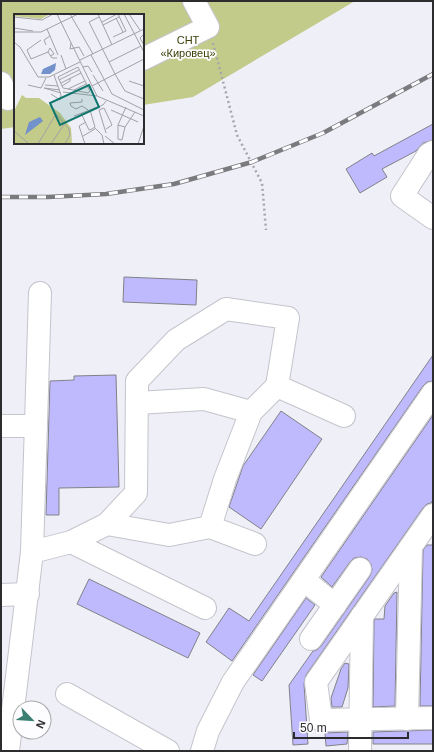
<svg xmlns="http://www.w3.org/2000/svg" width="434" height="752" viewBox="0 0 434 752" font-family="Helvetica,sans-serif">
<rect width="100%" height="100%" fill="#efeff7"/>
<polygon fill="#c2cb89" points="1,1 355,1 193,97 143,105 143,15 15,15 15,127 1,129"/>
<g fill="#bfbafd" stroke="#818188">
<polygon points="433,124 433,140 423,143 416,151 382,169 387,177 360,193 346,169 372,153 374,156"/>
<polygon points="124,277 197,280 196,305 123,302"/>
<polygon points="433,355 433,381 427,382 423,386 232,661 206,642 229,608 249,621"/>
<polygon points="116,375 119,487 59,488 59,515 46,515 50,381 74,380 74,376"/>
<polygon points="281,411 322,439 261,529 229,507 243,466"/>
<polygon points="433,415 433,500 431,503 427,504 423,508 306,675 304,684 308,744 293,745 289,685 313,651 317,650 321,646 370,576 372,570 371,564 367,559 361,557 354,558 350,562 332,587 321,577"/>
<polygon points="427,545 433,545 433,706 420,706 423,550"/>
<polygon points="89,579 200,633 188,658 77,604"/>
<polygon points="397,592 395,706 373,707 374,620 375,619 384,619 385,606 394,593"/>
<polygon points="306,598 315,605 262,681 253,675"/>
<polygon points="345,663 349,664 348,688 342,707 332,707 331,698 341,669"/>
<polygon points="433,730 433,744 373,744 373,732"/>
<polygon points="348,732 347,744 326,746 325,733"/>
</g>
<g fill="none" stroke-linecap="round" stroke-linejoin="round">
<defs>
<g id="minor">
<polyline points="143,59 208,27 194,1"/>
<polyline points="1,83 8,99"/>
<polyline points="433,152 429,154 402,196 433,218"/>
<polyline points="277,386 344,416"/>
<polyline points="137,403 204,399 251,412"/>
<polyline points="1,426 36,426"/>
<polyline points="433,515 316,682 321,720 433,718"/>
<polyline points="107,524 169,535 210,527"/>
<polyline points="71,542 205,608"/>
<polyline points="32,552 71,542 107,524 136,493 137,381 176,340 226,309 288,318 277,386 251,412 225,479 210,527 255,544"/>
<polyline points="304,580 335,605"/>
<polyline points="1,595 28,594"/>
<polyline points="311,639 360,569"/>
<polyline points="67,694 168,751"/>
<polyline points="407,719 411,547"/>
<polyline points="8,751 32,552 40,293"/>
<polyline points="202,751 208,731 233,682 433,393"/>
<polyline points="360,751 362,616"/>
</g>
</defs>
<use href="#minor" stroke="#c5c4cc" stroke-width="24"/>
<polyline stroke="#a6a6ac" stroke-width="2.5" stroke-dasharray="2 3" stroke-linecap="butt" points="213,43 237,135 262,183 266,230"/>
<use href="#minor" stroke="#fff" stroke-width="22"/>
<defs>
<polyline id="rail" points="1,197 48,197 106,194 174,184 252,162 323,133 433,74"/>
</defs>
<use href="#rail" stroke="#7a7a7f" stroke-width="4.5"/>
<use href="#rail" stroke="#fdfdff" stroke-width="3" stroke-dasharray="9" stroke-linecap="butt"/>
</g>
<g text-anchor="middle" stroke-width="3.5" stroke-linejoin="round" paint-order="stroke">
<g font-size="11" fill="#3b3f07" stroke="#fdfdff">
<text x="188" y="44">СНТ<tspan x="188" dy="13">«Кировец»</tspan></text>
</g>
</g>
<g transform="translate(14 14)">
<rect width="130" height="130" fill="#efeff7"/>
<path d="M0,0H36L27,5L0,2ZM8,81L12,84H25L46,99L57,114L58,130H0V97Z" fill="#c2cb89"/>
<path d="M42,49L41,56L36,60H27L29,55ZM26,103L29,107L11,121L15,108Z" fill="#7391cb"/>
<path fill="none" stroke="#a1a1a7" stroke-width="1" d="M43,0L83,82L130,102M56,0L79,40M84,0L98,31M110,0L130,38M115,0L126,16M0,3L28,6L39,0M85,3L75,8L101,60L111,77L130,85M102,4L109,18M88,8L103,0M89,11L105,3M0,14L19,17M33,15L44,41M0,18H27L64,0M130,20L126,24L130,31M99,23L112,17L104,0M0,28L6,33L24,63H35L66,48M57,29L56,35L65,33L70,42M32,31L30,26L36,22M13,36L17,45L34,38L38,44H43M13,36L27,26M34,38L36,34L40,40L36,42M47,41L52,55M77,41L98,80L130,96M66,46L130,15M95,48L127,32M64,53L76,77L74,79L49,74L44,63ZM69,53L74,52L78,58M79,61L89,77M45,66L65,56M115,67L130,72M47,69L67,59M14,71L27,74L32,64M31,71L44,72M48,72L56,67V64M78,72L130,45M54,75L71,67M46,76L30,74L47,79M60,76L72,70M49,78L83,82M37,80L46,86L47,81L40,61M68,85V88L56,89L57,92L62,95L68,92L74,96M112,93L104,111L111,113L121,98M90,94L85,96L92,119M90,94L98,111L92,115M97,96L124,108M67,99L75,116L78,115L81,113L76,96M60,102L89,91L92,87M104,111V125L108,126L111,113M80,113L88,121L90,130M0,117L15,130M69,122L81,115M91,122L101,130M24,130L42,100L55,115L56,121L51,130M37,130L51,109M71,130L65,112L72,108M124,130L130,112"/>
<path fill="#0f766e" fill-opacity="0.15" stroke="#0f766e" stroke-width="2" d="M75,71L85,93L46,111L36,89Z"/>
<rect width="130" height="130" fill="none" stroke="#2c2c2f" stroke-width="2"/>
</g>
<rect width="434" height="752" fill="none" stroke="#2c2c2f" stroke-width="4"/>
<g transform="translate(32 720) rotate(115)"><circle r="19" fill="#fdfdff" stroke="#a9a9ac"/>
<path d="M0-3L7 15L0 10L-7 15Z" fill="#3b7f72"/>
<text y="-6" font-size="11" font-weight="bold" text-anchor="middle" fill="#2c2c2f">N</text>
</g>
<path d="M294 732v6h114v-6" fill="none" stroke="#2c2c2f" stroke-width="2"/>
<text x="300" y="732" font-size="12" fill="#2c2c2f" stroke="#fdfdff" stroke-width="3" paint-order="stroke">50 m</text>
</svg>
